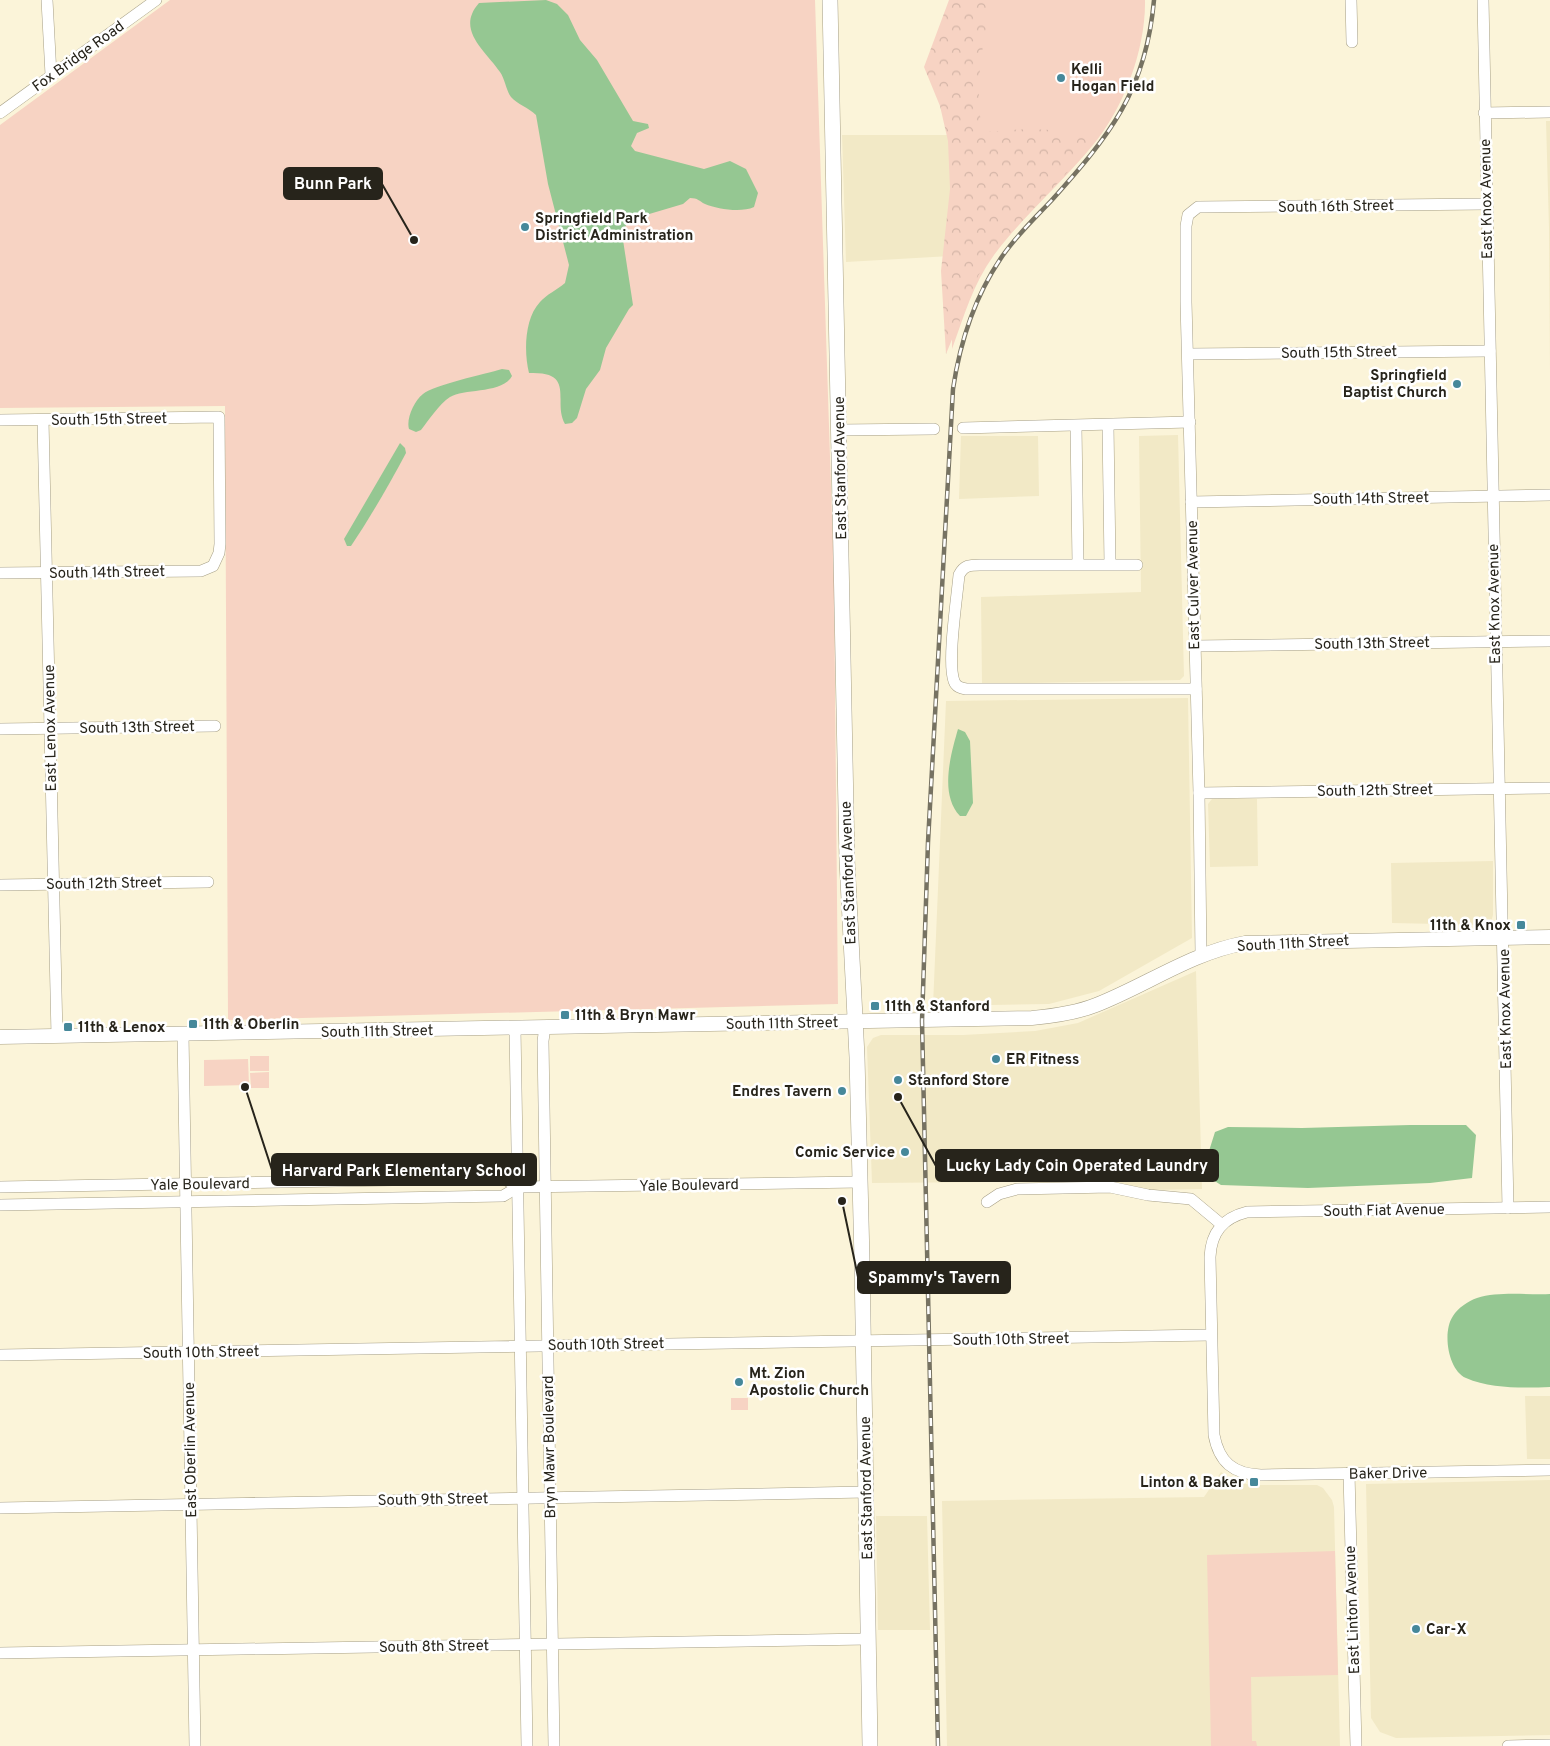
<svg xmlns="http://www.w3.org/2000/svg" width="1550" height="1746" viewBox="0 0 1550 1746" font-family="Overpass,sans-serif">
<defs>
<pattern id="forest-crowns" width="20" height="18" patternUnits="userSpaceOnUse" patternTransform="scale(1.25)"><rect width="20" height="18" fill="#f7d3c3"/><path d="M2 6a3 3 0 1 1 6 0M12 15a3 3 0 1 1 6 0" fill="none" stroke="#d4b5a7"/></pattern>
</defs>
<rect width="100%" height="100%" fill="#fbf4d9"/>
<g fill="#f2e9c6">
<polygon points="1546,121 1550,121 1550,373 1549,228"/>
<polygon points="842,135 968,135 968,255 846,262"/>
<polygon points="1178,435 1184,676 1180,680 982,684 981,597 1141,592 1139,436"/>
<polygon points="961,436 1038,436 1039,496 959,499"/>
<polygon points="1188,698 1192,938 1099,991 1049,1004 933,1006 946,701"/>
<polygon points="1212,799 1257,799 1258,866 1210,867 1208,804"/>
<polygon points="1493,861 1493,915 1491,922 1485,925 1392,923 1391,863"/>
<polygon points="1196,971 1202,1189 1150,1190 1111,1181 872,1183 867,1047 873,1038 881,1035 963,1035 1035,1031 1078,1023"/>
<polygon points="1525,1396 1550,1396 1550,1459 1527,1459"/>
<polygon points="1221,1472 1235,1481 1250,1485 1317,1485 1323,1488 1332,1500 1334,1507 1340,1746 947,1746 942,1501 1204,1497"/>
<polygon points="1550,1480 1550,1735 1396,1738 1380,1732 1371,1718 1366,1484"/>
<polygon points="876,1516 927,1516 930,1630 878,1630"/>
</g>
<g fill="#f7d3c3">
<polygon points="170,0 815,0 834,578 838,1004 228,1020 225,406 0,408 0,125"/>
<path d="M964,0H1145C1146,48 1124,108 1093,145C1062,183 1023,216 994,255C973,284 964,316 952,349V256Z"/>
<rect x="250" y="1056" width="19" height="15"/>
<polygon points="248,1059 249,1085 204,1086 204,1060"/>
<polygon points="269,1072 269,1088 251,1088 250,1073"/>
<rect x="731" y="1398" width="17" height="12"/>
<polygon points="1335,1551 1338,1675 1251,1677 1252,1741 1256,1741 1257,1746 1211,1746 1207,1555"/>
</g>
<path fill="url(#forest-crowns)" d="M949,0H992C983,39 973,93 983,132L1027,129L1053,130L1060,135L1074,138L1098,133L1078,161L994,251L978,276L946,354L941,271L950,189L948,141L940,106L924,67Z"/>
<g fill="#95c792">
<path d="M546,0L557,4L568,15L580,40L597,60L633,121L648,124L649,128L637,133L631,146L635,151L704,169L730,161L746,169L758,193L754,207C741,213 717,209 705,204C699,201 698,198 690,198L683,204L629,220L624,229L623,240L633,305L629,309L606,348L600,370L586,389L577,418L572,423L565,424C552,402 577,371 529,373C524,353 524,319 540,302C547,294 557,290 565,283L569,265L548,184L536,115C529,108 517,104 511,97C506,90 505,79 500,72C486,51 455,30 479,3Z"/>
<path d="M502,369L509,370L512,376C502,394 464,388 450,397C439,404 429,420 421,430L416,432L409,429C406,419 414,401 423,394C434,385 485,374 502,369Z"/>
<path d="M400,443L405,448L406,453C389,485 371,516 351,546H347L344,539Z"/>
<path d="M958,729L965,732L970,741L973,803L966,816H960C939,794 951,754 958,729Z"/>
<polygon points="1410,1125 1466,1125 1476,1135 1472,1178 1430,1183 1308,1188 1221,1185 1213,1180 1209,1151 1215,1132 1228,1127 1302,1128"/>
<path d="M1550,1294V1387C1524,1388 1491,1389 1466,1378C1448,1370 1442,1332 1453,1316C1458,1308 1468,1301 1477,1298C1499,1291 1527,1295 1550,1294Z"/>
</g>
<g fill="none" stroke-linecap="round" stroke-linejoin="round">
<defs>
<g id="minor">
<polyline points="47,0 51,75"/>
<polyline points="1351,0 1352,42"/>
<polyline points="1483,0 1508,1208"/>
<polyline points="0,113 156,0"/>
<polyline points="1484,113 1550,112"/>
<polyline points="1188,354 1490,351"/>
<polyline points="0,420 219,417 220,544 219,553 213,566 201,571 0,573"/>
<polyline points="43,420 57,1036"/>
<polyline points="1108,425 1110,564"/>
<polyline points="1076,426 1078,564"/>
<polyline points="963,428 1190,422"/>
<polyline points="839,430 934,429"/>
<polyline points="1191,502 1550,495"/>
<path d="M1137,565H980C970,565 964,565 959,575C957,598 947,662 954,681C956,687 961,688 966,689H1196"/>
<polyline points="1195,646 1550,641"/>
<polyline points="0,729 215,726"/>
<polyline points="1199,793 1550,788"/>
<polyline points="0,885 208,882"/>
<polyline points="1201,955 1199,793 1186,302 1186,226 1188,215 1198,207 1486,204"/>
<polyline points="545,1027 543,1041 554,1746"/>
<polyline points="515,1028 527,1746"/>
<polyline points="183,1034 195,1746"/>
<polyline points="0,1187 503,1178 518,1187"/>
<polyline points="987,1202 999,1194 1017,1189 1110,1187 1148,1195 1191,1199 1221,1224"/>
<polyline points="0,1205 503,1196 518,1187 860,1182"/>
<path d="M1550,1207L1247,1212C1223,1218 1211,1232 1210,1257L1214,1435C1219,1462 1233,1474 1261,1475L1550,1470"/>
<polyline points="0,1355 1211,1335"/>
<polyline points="1349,1473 1356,1746"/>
<polyline points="0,1508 866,1492"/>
<polyline points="0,1653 868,1639"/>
<polyline points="1508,1746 1550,1745"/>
</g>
<path id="tertiary" d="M0,1037L1032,1018C1054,1016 1076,1013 1096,1005C1147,985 1191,953 1245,943L1550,937"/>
<polyline id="secondary" points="830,0 847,860 857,1057 862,1261 870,1746"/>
</defs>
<use href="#minor" stroke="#a69f86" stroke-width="12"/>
<use href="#tertiary" stroke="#a69f86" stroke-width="15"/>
<use href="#secondary" stroke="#a69f86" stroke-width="16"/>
<use href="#minor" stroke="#fff" stroke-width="11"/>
<use href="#tertiary" stroke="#fff" stroke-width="14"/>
<use href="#secondary" stroke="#fff" stroke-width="15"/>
<defs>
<path id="rail" d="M938,1746L922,1021L928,842L953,389C960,342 974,298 1001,258C1015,237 1034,219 1051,201C1110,135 1146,91 1154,0"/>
</defs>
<use href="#rail" stroke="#767262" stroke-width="4.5"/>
<use href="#rail" stroke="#fff" stroke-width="2.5" stroke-dasharray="8" stroke-linecap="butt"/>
</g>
<g fill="#46889a" stroke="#fff" stroke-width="2">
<circle cx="1061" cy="78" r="5"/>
<circle cx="525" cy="227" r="5"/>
<circle cx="1457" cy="384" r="5"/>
<rect x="1516" y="920" width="10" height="10" rx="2.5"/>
<rect x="870" y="1001" width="10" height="10" rx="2.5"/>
<rect x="560" y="1010" width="10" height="10" rx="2.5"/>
<rect x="188" y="1019" width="10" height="10" rx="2.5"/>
<rect x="63" y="1022" width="10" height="10" rx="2.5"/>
<circle cx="996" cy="1059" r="5"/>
<circle cx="898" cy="1080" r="5"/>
<circle cx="842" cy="1091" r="5"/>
<circle cx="905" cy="1152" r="5"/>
<circle cx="739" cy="1382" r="5"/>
<rect x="1249" y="1477" width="10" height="10" rx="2.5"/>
<circle cx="1416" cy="1629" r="5"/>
</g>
<g text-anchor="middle" stroke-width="5" stroke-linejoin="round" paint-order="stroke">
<g font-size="15" fill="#27241b" stroke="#fff">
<text transform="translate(78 56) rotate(-36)" y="5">Fox Bridge Road</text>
<text transform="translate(1486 199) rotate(-91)" y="5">East Knox Avenue</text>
<text transform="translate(1336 206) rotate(-1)" y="5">South 16th Street</text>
<text transform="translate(1339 352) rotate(-1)" y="5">South 15th Street</text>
<text transform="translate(109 419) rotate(-1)" y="5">South 15th Street</text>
<text transform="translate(840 468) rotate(-91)" y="5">East Stanford Avenue</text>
<text transform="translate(1371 498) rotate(-1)" y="5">South 14th Street</text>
<text transform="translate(107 572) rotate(-1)" y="5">South 14th Street</text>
<text transform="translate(1193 585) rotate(-91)" y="5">East Culver Avenue</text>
<text transform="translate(1494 604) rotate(-91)" y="5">East Knox Avenue</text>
<text transform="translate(1372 643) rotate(-1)" y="5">South 13th Street</text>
<text transform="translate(137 727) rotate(-1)" y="5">South 13th Street</text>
<text transform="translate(50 728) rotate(-91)" y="5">East Lenox Avenue</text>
<text transform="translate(1375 790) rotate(-1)" y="5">South 12th Street</text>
<text transform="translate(848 873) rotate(-92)" y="5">East Stanford Avenue</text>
<text transform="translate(104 883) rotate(-1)" y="5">South 12th Street</text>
<text transform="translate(1293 943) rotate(-3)" y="5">South 11th Street</text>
<text transform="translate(1505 1009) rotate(-91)" y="5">East Knox Avenue</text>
<text transform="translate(782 1023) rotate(-1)" y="5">South 11th Street</text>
<text transform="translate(377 1031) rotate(-1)" y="5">South 11th Street</text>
<text transform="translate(200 1184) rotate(-1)" y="5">Yale Boulevard</text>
<text transform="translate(689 1185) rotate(-1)" y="5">Yale Boulevard</text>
<text transform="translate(1384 1210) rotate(-1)" y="5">South Fiat Avenue</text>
<text transform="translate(1011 1339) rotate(-1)" y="5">South 10th Street</text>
<text transform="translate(606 1344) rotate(-1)" y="5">South 10th Street</text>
<text transform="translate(201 1352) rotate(-1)" y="5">South 10th Street</text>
<text transform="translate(549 1447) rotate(-91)" y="5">Bryn Mawr Boulevard</text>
<text transform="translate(190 1450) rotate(-91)" y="5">East Oberlin Avenue</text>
<text transform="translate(1388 1473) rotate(-1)" y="5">Baker Drive</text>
<text transform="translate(866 1488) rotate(-91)" y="5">East Stanford Avenue</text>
<text transform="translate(433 1499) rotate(-1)" y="5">South 9th Street</text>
<text transform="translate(1352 1610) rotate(-92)" y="5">East Linton Avenue</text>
<text transform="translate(434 1646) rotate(-1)" y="5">South 8th Street</text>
</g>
<g font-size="15" font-weight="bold" fill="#27241b" stroke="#fff" text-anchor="start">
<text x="1071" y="74">Kelli<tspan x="1071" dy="17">Hogan Field</tspan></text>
<text x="535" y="223">Springfield Park<tspan x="535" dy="17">District Administration</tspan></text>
<text x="1447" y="380" text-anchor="end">Springfield<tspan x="1447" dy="17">Baptist Church</tspan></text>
<text x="1511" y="930" text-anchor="end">11th &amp; Knox</text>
<text x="885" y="1011">11th &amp; Stanford</text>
<text x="575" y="1020">11th &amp; Bryn Mawr</text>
<text x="203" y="1029">11th &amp; Oberlin</text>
<text x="78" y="1032">11th &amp; Lenox</text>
<text x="1006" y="1064">ER Fitness</text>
<text x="908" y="1085">Stanford Store</text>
<text x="832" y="1096" text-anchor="end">Endres Tavern</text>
<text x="895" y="1157" text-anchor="end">Comic Service</text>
<text x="749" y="1378">Mt. Zion<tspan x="749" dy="17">Apostolic Church</tspan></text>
<text x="1244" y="1487" text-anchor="end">Linton &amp; Baker</text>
<text x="1426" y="1634">Car-X</text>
</g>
</g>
<path fill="none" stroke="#27241b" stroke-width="2" d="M414 240L382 184M898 1097L936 1166M245 1087L272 1170M842 1201L858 1277"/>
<g fill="#27241b" stroke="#fff" stroke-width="2">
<circle cx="414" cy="240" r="5"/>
<circle cx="898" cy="1097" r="5"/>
<circle cx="245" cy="1087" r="5"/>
<circle cx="842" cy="1201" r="5"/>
</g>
<g fill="#27241b" stroke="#27241b" stroke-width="2">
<rect x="284" y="168" width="98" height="31" rx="5"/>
<rect x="936" y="1150" width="282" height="31" rx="5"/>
<rect x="272" y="1154" width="264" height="31" rx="5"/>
<rect x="858" y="1262" width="152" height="31" rx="5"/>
</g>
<g font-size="16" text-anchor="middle" font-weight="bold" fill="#fff">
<text x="333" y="189">Bunn Park</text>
<text x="1077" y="1171">Lucky Lady Coin Operated Laundry</text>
<text x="404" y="1176">Harvard Park Elementary School</text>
<text x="934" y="1283">Spammy's Tavern</text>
</g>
</svg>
